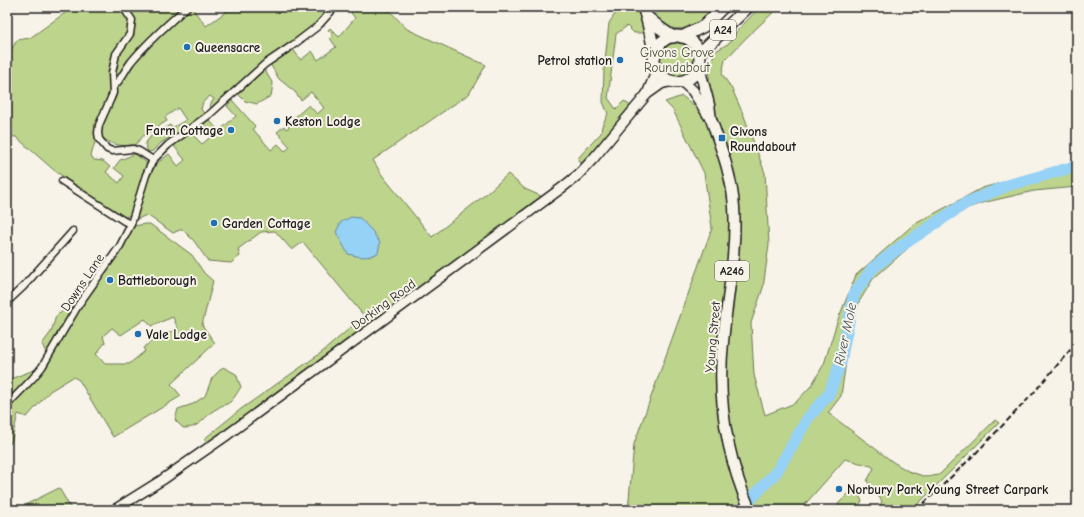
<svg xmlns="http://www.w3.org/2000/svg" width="1084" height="517" viewBox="0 0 1084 517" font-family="'Comic Neue',sans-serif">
<rect width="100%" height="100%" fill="#f7f3e8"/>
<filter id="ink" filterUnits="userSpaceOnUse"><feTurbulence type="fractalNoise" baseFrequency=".025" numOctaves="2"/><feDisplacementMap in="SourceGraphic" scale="8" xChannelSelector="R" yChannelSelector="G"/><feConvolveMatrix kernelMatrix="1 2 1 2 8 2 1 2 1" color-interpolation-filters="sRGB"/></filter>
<g filter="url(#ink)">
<g fill="#bcd48b" stroke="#6c7854" fill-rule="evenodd">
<path d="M73,7H116L118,8L120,7H191L206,26L233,7H332L316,25L234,90L230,92L211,110L210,105L214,99L210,96L203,102L201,109L205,115L158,145L153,151L148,152L145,144L150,137L170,125L172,128L186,120L178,108L165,117L167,121L143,136L135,145C124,146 113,146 104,139L95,142L91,156L94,160L103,161L110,167L106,172L119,183L124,176L114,168L120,160L135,154L147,163L130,215L123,218L55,171L16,137L7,136V57L17,40L30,38Z"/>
<polygon points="356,7 386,7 407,29 486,65 469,94 373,160 382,175 432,237 486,194 508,174 525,189 543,197 327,357 207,443 204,439 241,409 321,353 364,316 303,242 292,250 275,231 261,232 238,249 240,256 231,263 208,261 194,241 182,229 173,233 147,215 137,219 146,183 156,164 169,154 178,166 185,160 174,146 191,133 202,144 213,135 204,124 209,120 219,131 236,116 227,106 232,100 255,126 253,129 271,150 278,144 285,151 290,147 277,132 284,126 286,129 289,127 287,124 309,105 317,114 324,108 311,92 301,100 295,92 279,79 270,64 292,48 301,60 312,51 318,60 336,47 330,38 333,35 328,30 330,28 339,37 355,18 351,13"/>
<polygon points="615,7 640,7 644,28 642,33 634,33 627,26 616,34 608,98 616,109 624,101 632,107 583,164 578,161 579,157 601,133 602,126 608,114 603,102 604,70 609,23 617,11"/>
<path d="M649,7H715C711,11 707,18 702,21C680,35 661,30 649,7Z"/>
<polygon points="760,7 779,7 746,38 725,60 722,74 732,89 744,116 765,173 769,245 763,288 751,323 754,375 765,415 795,403 811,386 824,364 837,322 856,275 913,225 982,188 1077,162 1077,187 1034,191 982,203 962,210 917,240 873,279 859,302 851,327 841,396 828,413 893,462 908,471 926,477 939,475 995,420 999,423 912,510 878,510 882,501 867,481 874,468 871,466 845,459 800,510 628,510 634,444 712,228 704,173 673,110 665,102 682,96 695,106 707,93 709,79 710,63 716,51 729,43 737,31"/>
<circle cx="677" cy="60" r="17"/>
<polygon points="264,69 273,84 271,96 257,104 245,101 238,94"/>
<path d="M145,224H150L192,255L204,273L213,281L202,325L215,343L171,384L181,396L113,437L79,380L73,377L50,391L27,417L18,414L11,443L7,445L8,380L39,368L47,355L42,344L51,332L56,316L67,308L78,311L92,287L120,251L134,226ZM173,317L178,329L157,337L143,348L145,351L129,364H105L96,354L105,343L103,336L112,328L121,335L145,319L151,326Z"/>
<path d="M223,367L236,374L241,387C238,391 234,399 230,402C227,405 221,405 218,408C204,415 201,429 183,428L175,420L178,409L193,404L205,396L212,378Z"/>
<polygon points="59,488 72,510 23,510 21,507"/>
<polygon points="851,491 857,492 862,501 856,510 841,510 838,504"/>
</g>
<path fill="#96d1f6" stroke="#65899f" d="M351,217L360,218L373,232L380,243L378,253C366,259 360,257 348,254L336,232L341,222Z"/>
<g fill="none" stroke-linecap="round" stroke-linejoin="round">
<polyline stroke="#96d1f6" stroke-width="12" points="741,510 777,471 808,418 829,394 840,364 854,294 872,269 904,244 966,203 1009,185 1077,166"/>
<defs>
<g id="minor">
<polyline points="123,7 132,20 130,34 116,54 112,73 113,93 111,98 99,125 98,133 99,139 107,149 112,151 133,149 139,151 153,160"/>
<path d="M113,87C121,80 125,70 131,62C148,41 168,24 187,7"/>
<polyline points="62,181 124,221 131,224"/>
<polyline points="7,302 23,287 73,231"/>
<polyline points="7,405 33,378 42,367 79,304 120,246 131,224 146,175 153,160 168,145 210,114 265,64 293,45 318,26 335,7"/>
</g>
<g id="secondary">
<polyline points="647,94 654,77 656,67"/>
<polyline points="114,510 162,480 227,435 563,187 578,175 593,159 647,94 661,84 672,81"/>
</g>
<g id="primary">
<path d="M699,67C702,79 706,92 709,105C710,109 710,115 711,119C721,148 732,176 734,207C737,252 727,297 723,342C717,399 727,457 750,510"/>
<polyline points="682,81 693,91 709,116"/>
</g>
<g id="trunk">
<path d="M643,7C649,21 651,40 655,55"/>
<polyline points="647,17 660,28 673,37"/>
<circle cx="677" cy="59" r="23"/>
<polyline points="682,37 704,26 723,7"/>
<polyline points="699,54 748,7"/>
</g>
</defs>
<use href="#minor" stroke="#1c1c1c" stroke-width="9"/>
<use href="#secondary" stroke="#1c1c1c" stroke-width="12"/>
<use href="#primary" stroke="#1c1c1c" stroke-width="13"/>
<use href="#trunk" stroke="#1c1c1c" stroke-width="14"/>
<use href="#minor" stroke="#f7f3e8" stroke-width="6"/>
<use href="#secondary" stroke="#f7f3e8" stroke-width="9"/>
<use href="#primary" stroke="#f7f3e8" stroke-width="10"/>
<use href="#trunk" stroke="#f7f3e8" stroke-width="11"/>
<polyline stroke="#1c1c1c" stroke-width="2" stroke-dasharray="6 3" stroke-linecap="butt" points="917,510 975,454 1030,397 1077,342"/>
</g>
</g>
<g fill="#1f6fb2" stroke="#f7f3e8" stroke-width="1.5">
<circle cx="187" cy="47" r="4"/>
<circle cx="620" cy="60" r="4"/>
<circle cx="277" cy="121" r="4"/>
<circle cx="231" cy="130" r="4"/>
<rect x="718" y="134" width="8" height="8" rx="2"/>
<circle cx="214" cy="223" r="4"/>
<circle cx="110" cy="280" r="4"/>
<circle cx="138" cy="334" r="4"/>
<circle cx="839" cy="489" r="4"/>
</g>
<g text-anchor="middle" stroke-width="4" stroke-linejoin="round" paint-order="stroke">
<g fill="#f7f3e8" stroke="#5e5c59" stroke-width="1">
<rect x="710" y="20" width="26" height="20" rx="3"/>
<rect x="715" y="261" width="34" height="20" rx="3"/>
</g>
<g font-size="12" font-weight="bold" fill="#1c1c1c">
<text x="723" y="34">A24</text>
<text x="732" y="275">A246</text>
</g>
<g font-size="13" font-weight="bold" fill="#1c1c1c" stroke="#f7f3e8" text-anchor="start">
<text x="195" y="52">Queensacre</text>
<text x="612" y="65" text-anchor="end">Petrol station</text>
<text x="285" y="126">Keston Lodge</text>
<text x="223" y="135" text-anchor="end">Farm Cottage</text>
<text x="730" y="136">Givons<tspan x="730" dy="15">Roundabout</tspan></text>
<text x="222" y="228">Garden Cottage</text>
<text x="118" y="285">Battleborough</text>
<text x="146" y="339">Vale Lodge</text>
<text x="847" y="494">Norbury Park Young Street Carpark</text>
</g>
<g font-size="13" fill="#4c533d" stroke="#f7f3e8">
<text x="677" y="57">Givons Grove<tspan x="677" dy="15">Roundabout</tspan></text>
</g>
<g font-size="13" fill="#1c1c1c" stroke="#f7f3e8">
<text transform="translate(82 282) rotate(-56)" y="5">Downs Lane</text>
<text transform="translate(383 304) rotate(-36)" y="5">Dorking Road</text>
<text transform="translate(712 337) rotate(-85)" y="5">Young Street</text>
</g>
<g font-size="14" font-style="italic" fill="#41525d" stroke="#f7f3e8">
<text transform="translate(845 334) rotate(-78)" y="5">River Mole</text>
</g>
</g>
<rect width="1084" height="517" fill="none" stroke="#f7f3e8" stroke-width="24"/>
<rect x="12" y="12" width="1060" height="493" fill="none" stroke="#1c1c1c" stroke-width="1.5" filter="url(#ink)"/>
</svg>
